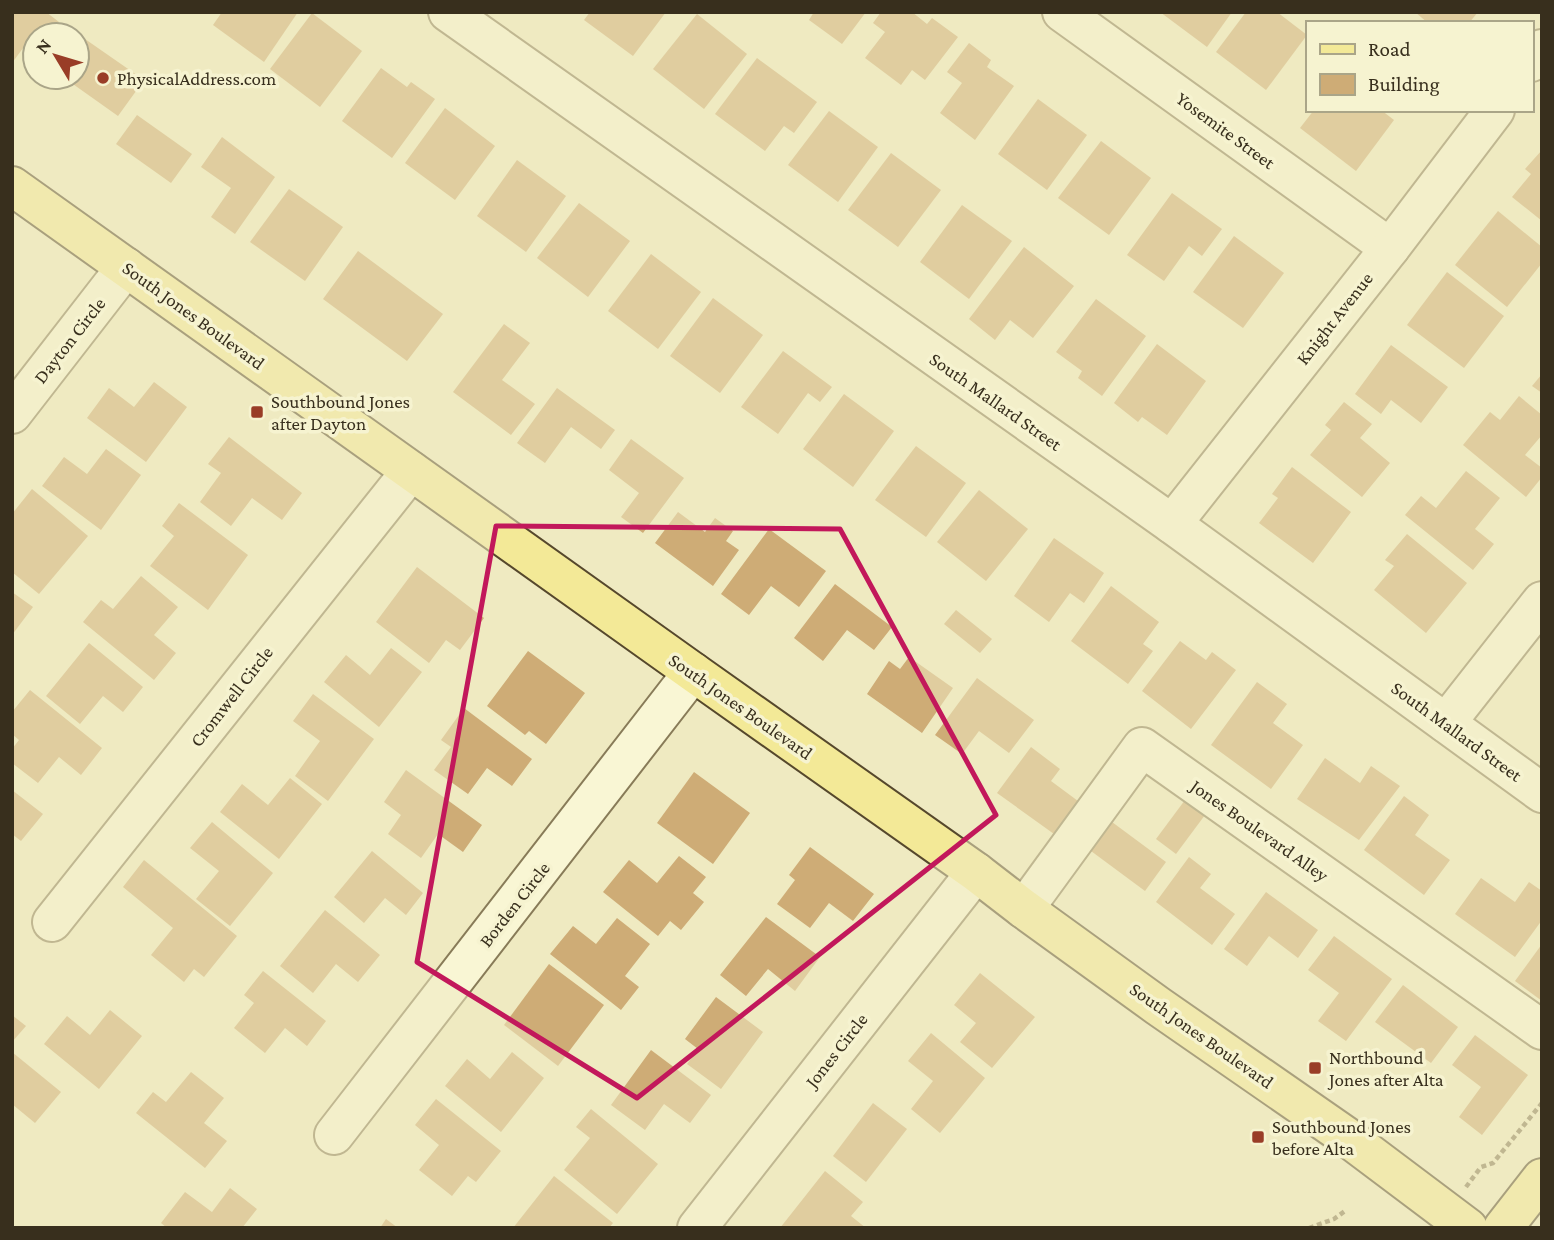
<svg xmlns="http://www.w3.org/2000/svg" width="1554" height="1240" viewBox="0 0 1554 1240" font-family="'Crimson Pro',serif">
<rect width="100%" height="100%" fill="#efeac1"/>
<g fill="#ceac76">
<polygon points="12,12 46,12 59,22 50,35 35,35 35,45 29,40 12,63"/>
<polygon points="222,12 298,12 264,62 213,25"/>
<polygon points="590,12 666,12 633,56 584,20"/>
<polygon points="814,12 866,12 842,44 809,20"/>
<polygon points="881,12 912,12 927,24 932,18 958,37 925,80 912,70 901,85 865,58 885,32 873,23"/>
<polygon points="1160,12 1232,12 1207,47"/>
<polygon points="1246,12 1277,12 1307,35 1266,90 1216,52"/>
<polygon points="1415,12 1478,12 1469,23 1428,23"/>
<polygon points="312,13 362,51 320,107 270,69"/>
<polygon points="697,14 747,54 704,109 653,69"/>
<polygon points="85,39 144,80 118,116 63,77 77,77 77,50"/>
<polygon points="969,43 991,60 987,67 1014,86 975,140 940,113 962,83 947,72"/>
<polygon points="757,58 817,102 794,133 784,126 765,151 715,114"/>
<polygon points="381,68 407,87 411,82 435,99 392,158 342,121"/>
<polygon points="1038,99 1087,135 1047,190 998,154"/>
<polygon points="445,108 495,146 455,200 405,163"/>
<polygon points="1314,110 1381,110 1394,120 1356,171 1300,128"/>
<polygon points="829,111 878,147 838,202 788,165"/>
<polygon points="137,115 192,154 171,183 116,144"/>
<polygon points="222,137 275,177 235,234 211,217 231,188 201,167"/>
<polygon points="1101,141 1151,178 1109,235 1058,198"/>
<polygon points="1542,150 1542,221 1512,197 1531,174 1525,169"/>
<polygon points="891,153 941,190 898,247 848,210"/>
<polygon points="517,160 566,196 526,252 477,216"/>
<polygon points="289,189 343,227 305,281 250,242"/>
<polygon points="1172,193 1222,229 1202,256 1189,246 1164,281 1127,255"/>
<polygon points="579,203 630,241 588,297 537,258"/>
<polygon points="962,205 1012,241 969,299 920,262"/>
<polygon points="1498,211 1542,247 1542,263 1507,307 1455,265"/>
<polygon points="1234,236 1284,273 1243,328 1193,292"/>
<polygon points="1024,247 1074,286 1033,338 1010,320 995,340 969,319"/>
<polygon points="358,251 443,314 407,361 323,299"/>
<polygon points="651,254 701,292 658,349 608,311"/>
<polygon points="1447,272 1504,316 1464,368 1407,325"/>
<polygon points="713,298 763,335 720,393 670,356"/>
<polygon points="1096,299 1146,336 1102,396 1078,378 1082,371 1056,352"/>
<polygon points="504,324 530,343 502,380 535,404 511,435 453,392"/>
<polygon points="1157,344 1206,381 1167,435 1142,417 1138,422 1114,403"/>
<polygon points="1391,345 1448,387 1421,423 1391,400 1381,414 1355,394"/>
<polygon points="783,351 832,387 820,402 808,393 778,434 741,407"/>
<polygon points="1542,374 1542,393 1532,386"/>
<polygon points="154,382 187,407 146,462 87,418 109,388 134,407"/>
<polygon points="557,388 615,430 601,449 571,427 545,463 517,443"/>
<polygon points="844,394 894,431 853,487 803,449"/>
<polygon points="1519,396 1542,415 1542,435 1525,455 1542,468 1542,477 1526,497 1463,445 1490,412 1500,420"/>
<polygon points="1344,402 1372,424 1360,438 1390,463 1362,497 1310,455 1331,430 1325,425"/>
<polygon points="229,437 302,493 282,520 252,498 231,526 200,502 221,473 208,464"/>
<polygon points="631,439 684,478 643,533 621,517 639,493 609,470"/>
<polygon points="916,446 966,483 926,537 875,500"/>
<polygon points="106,449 141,475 101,530 42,486 64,457 87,474"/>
<polygon points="1292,467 1351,512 1313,563 1259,523 1278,498 1272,494"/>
<polygon points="1466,471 1500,498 1475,529 1494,544 1473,570 1405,515 1421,496 1436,508"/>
<polygon points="32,489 88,536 39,594 12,572 12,514"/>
<polygon points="979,490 1028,529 986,581 937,542"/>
<polygon points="179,503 248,555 208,610 150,566 174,536 162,526"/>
<polygon points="678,512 705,532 715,518 733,531 726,541 739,550 713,586 655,543"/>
<polygon points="769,529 826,571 799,607 771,586 749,615 721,594"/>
<polygon points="1407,534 1467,583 1426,633 1374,590 1394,566 1385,560"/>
<polygon points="1054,538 1104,573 1084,603 1070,593 1049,622 1014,596"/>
<polygon points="417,567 484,618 460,650 446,640 429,663 376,622"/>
<polygon points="141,576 178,607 154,635 176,653 154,680 83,622 101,600 113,609"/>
<polygon points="835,584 892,627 874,650 847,630 823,661 794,638"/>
<polygon points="1111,586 1159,622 1143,644 1153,651 1128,684 1071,641"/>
<polygon points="12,592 33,607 12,635"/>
<polygon points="956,610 992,639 980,653 944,624"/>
<polygon points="1180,641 1206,660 1212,652 1236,670 1191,729 1142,691"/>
<polygon points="89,643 143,687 123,712 103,696 80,724 46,696"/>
<polygon points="391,648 422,672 379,727 324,682 346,655 370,675"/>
<polygon points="528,651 585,693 546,744 529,731 525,735 487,706"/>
<polygon points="909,657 953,688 922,733 867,694 889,661 900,669"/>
<polygon points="977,678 1034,720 1009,753 979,731 962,754 935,735"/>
<polygon points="1257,682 1287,704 1273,723 1303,745 1271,789 1211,745"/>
<polygon points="30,690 102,748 81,775 59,757 38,783 12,763 12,749 19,740 12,734 12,712"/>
<polygon points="313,694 374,739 328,801 295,776 320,741 293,721"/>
<polygon points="464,708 532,759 512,786 487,768 468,794 434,770 451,747 441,740"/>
<polygon points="1031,747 1060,769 1051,781 1078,801 1054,834 997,793"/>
<polygon points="1325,758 1360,783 1371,766 1400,786 1359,840 1297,799"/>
<polygon points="406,770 482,825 463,852 438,834 421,858 388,834 401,815 384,802"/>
<polygon points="694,772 750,813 713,864 657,823"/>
<polygon points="290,778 322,804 279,859 220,812 242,784 268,805"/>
<polygon points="12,790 43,814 21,841 12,834"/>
<polygon points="1404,796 1429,815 1415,835 1450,860 1424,895 1364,850"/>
<polygon points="1185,800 1205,815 1176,854 1156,839"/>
<polygon points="212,822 273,873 230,926 196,899 219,871 190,848"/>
<polygon points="1112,822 1166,862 1145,891 1091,851"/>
<polygon points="810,847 874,894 853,921 829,903 810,928 777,904 795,880 789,875"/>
<polygon points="372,851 423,893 406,915 385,898 364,923 334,897"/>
<polygon points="679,856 706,877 693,893 704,902 681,930 670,921 658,936 603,892 629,860 657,883"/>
<polygon points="1189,857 1211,874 1200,888 1235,914 1212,945 1156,902"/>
<polygon points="144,860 237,936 204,977 194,969 184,982 151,955 173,928 123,887"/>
<polygon points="1481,878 1515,902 1529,882 1542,891 1542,920 1515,957 1455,914"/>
<polygon points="1266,892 1318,930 1298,958 1269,936 1247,966 1224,949"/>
<polygon points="325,910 380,955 358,982 336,964 313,993 280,966"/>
<polygon points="766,917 820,957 795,991 768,969 746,996 720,975"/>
<polygon points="617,918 650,944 625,976 639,987 621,1010 550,954 573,926 596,944"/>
<polygon points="1334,936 1392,979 1346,1041 1318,1021 1339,993 1308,970"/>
<polygon points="1542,944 1542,1001 1515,981"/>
<polygon points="549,964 604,1005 558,1066 504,1025"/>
<polygon points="263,971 326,1021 307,1046 285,1028 265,1053 234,1028 254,1003 244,995"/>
<polygon points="980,973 1035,1017 992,1068 960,1042 976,1023 954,1005"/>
<polygon points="1403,985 1458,1027 1431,1063 1375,1022"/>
<polygon points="716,997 763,1032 721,1089 687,1064 698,1049 685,1039"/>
<polygon points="110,1010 142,1036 99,1089 44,1044 67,1016 90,1035"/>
<polygon points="12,1015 26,1026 12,1042"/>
<polygon points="931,1033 985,1078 940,1133 911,1109 933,1081 908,1061"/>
<polygon points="1475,1035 1528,1075 1482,1135 1459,1117 1481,1087 1452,1065"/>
<polygon points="651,1050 711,1095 690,1123 664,1104 645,1130 611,1105"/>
<polygon points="12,1052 61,1092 35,1123 12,1104"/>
<polygon points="512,1052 544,1078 501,1132 445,1086 467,1059 490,1079"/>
<polygon points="191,1072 224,1098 204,1123 227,1141 205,1168 136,1113 153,1092 166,1102"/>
<polygon points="436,1099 501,1151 476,1182 468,1176 452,1196 419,1170 439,1145 415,1125"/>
<polygon points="873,1103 907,1129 866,1182 833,1156"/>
<polygon points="591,1109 658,1164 617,1214 564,1170 590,1138 576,1127"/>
<polygon points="825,1171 863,1202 851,1216 866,1228 780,1228"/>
<polygon points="554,1176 613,1223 609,1228 513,1228"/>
<polygon points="230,1188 257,1209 242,1228 167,1228 161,1223 185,1192 212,1212"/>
<polygon points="386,1219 398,1228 380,1228"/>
</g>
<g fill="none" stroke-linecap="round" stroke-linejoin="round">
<defs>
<g id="minor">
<polyline points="448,12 1172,524 1542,793"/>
<polyline points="1062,12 1390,248"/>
<polyline points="1531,62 1542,49"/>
<polyline points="12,414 126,267"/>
<polyline points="1172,524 1390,248 1495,110"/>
<polyline points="1446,723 1542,601"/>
<polyline points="1024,909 1142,747 1542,1030"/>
<polyline points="52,922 411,471"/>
<polyline points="334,1135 693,672"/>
<polyline points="697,1228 976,872"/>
</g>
<g id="major">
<polyline points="12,186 693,672 976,872 1024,909 1158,1006 1347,1137 1468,1228"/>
<polyline points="1503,1228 1542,1178"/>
</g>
</defs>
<use href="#minor" stroke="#887b58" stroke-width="42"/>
<use href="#major" stroke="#56482c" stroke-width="42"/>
<g stroke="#887b58" stroke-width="4.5" stroke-dasharray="5 3.5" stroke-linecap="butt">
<polyline points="1466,1187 1481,1167 1493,1163 1542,1103"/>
<polyline points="1309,1228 1334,1219 1345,1211"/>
</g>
<use href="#minor" stroke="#f9f6d4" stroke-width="38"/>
<use href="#major" stroke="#f3e997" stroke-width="38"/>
</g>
<path d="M0 0H1554V1240H0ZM496,526L840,529L996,815L637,1098L417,962Z" fill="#efeac1" fill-opacity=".55" fill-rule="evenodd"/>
<path fill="none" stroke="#c2185b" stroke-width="5" stroke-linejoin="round" d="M496,526L840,529L996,815L637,1098L417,962Z"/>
<g fill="#993d27" stroke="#f6f3d0" stroke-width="2.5">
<circle cx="103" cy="78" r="7"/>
<rect x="250" y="405" width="14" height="14" rx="3.5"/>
<rect x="1308" y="1061" width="14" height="14" rx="3.5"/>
<rect x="1251" y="1130" width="14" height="14" rx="3.5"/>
</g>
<g text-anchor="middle" stroke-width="7" stroke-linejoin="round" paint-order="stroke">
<g font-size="19" fill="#382f1d" stroke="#f6f3d0" text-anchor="start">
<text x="117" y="85">PhysicalAddress.com</text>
<text x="271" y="408">Southbound Jones<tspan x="271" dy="22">after Dayton</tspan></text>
<text x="1329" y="1064">Northbound<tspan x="1329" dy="22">Jones after Alta</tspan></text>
<text x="1272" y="1133">Southbound Jones<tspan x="1272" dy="22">before Alta</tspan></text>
</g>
<g font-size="19" fill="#382f1d" stroke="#f6f3d0">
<text transform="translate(1226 130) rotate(36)" y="7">Yosemite Street</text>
<text transform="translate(194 315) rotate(36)" y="7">South Jones Boulevard</text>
<text transform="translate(1334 318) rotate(-52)" y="7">Knight Avenue</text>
<text transform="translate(69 340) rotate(-52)" y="7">Dayton Circle</text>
<text transform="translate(996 401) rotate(35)" y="7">South Mallard Street</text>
<text transform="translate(231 696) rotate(-52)" y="7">Cromwell Circle</text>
<text transform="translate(741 706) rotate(35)" y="7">South Jones Boulevard</text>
<text transform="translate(1457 731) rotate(36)" y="7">South Mallard Street</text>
<text transform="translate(1260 830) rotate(35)" y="7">Jones Boulevard Alley</text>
<text transform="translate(514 904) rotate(-52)" y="7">Borden Circle</text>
<text transform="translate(1202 1035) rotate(35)" y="7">South Jones Boulevard</text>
<text transform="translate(836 1050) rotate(-52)" y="7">Jones Circle</text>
</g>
</g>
<rect width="1554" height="1240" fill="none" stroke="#382f1d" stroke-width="28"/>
<rect x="1306" y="21" width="228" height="91" fill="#f6f3d0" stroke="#aaa588" stroke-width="2"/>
<rect x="1320" y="44" width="35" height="10" fill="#f3e997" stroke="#aaa588" stroke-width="2"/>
<text x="1368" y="56" font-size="21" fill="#382f1d">Road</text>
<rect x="1320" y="74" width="35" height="21" fill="#ceac76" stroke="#aaa588" stroke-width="2"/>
<text x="1368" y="91" font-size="21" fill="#382f1d">Building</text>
<g transform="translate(56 56) rotate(308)"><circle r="33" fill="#f6f3d0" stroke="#aaa588" stroke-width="2"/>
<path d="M0-5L12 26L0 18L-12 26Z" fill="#993d27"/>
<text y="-10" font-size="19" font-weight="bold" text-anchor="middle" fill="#382f1d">N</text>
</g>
</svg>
